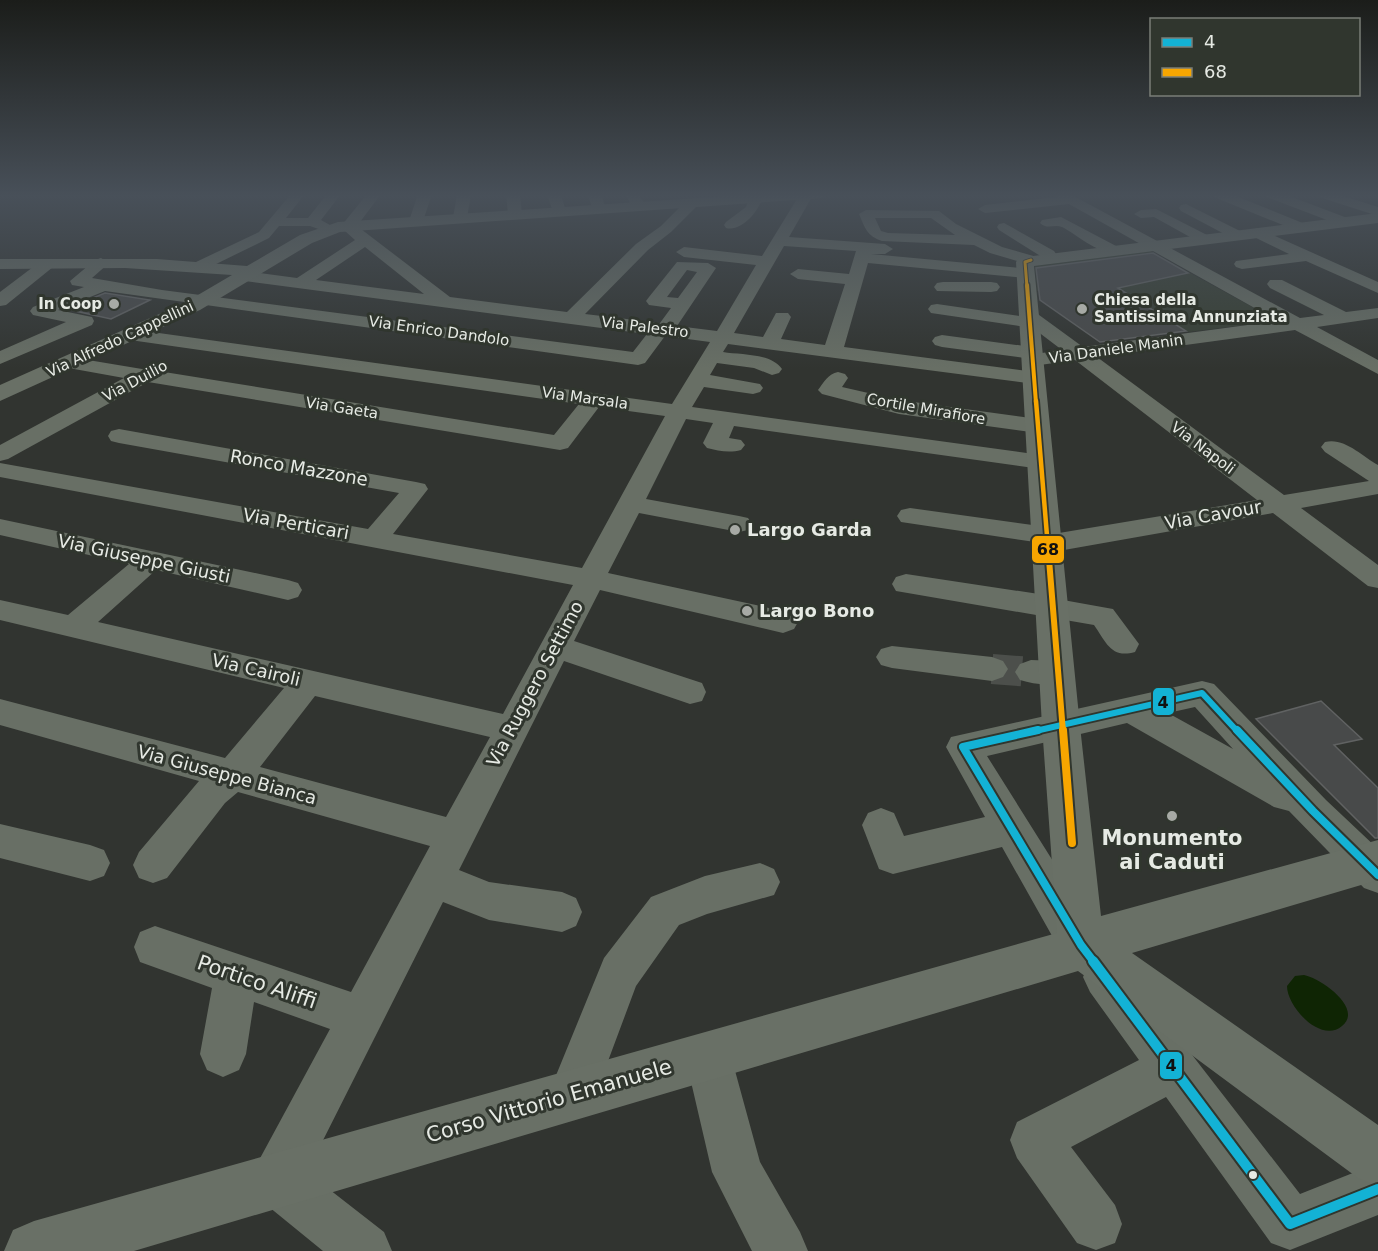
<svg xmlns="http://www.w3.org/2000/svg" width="1378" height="1251" viewBox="0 0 1378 1251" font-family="'DejaVu Sans',sans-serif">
<rect width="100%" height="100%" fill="#313430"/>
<polygon fill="#373f33" points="1150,251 1278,321 1188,332 1153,310 1037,291 1035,266"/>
<path fill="#0f2504" d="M1304,975C1320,978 1364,1008 1342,1026C1321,1044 1287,1007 1287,986L1295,976Z"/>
<g fill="#484a4a" stroke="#606262" stroke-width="1.5">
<polygon points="1153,253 1188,273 1118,288 1186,331 1100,342 1040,300 1036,268"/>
<polygon points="105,293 150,300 111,319 66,309"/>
<polygon points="1321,701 1362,739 1334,745 1378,788 1378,838 1375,838 1256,719"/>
</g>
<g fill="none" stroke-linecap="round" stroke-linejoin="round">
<polyline stroke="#4c4f4b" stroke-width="30" stroke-dasharray="30 15" stroke-linecap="butt" points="992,669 1031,672"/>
<g fill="#686f65" fill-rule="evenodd">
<polygon points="291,194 305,194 286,218 308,218 327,194 341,194 321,220 337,229 335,232 330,233 310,226 279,226 269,238 208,268 196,268 194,265 196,262 259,232"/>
<path d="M367,194H381L357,226L450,297L567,312L636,244L661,226L686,201H696L698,204L696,207L671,232L648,250L585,314L660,323L671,308L649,305L646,301L649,297L677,262L708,263L716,268L677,326L717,331L756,265L684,257L676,252L684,247L762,256L800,194L813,195L789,237L885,244L893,249L885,254H871L1032,269L1034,273L1026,278L868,263L844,347L1035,372L1042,374L1045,378L1042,382L1035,384L728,344L723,352C741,355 771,353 782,369L779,373L772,375L754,368L717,363L710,375L760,384L763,388L760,392L753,394L704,387L692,407L1041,455L1049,457L1053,462L1049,467L1041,469L734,426L729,438L741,440L745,445L741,450C730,453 718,451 707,448L703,443L713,423L686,419L646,499L739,516L748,518L752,524L748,530L739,532L639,513L608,573L783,611L794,615L798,622L794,629L783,633L600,590L574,641L702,683L706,692L702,701L690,704L564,661L459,870L489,882L562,892L576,898L582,912L576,926L562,932L489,920L443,902L307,1172L384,1232L392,1251H323L258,1198L250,1180L258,1162L330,1029L254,1002L246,1054L239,1070L223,1077L207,1070L200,1054L212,988L140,962L134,947L140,932L155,926L351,992L430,846L238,792L225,803L167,878L153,883L139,878L133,865L139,852L199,781L0,725V699L225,758L284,688L0,620V600L68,615L129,564L0,535V519L288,580L298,583L302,590L298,597L288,600L156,570L98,622L503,714L573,585L0,477V463L368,529L399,493L119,443L111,441L108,436L111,431L119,429L416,482L425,484L428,489L393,534L582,568L665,416L599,407L568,448L560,450L148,382L8,459L0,461V445L124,378L63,367L60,363L63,359L70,357L142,369L149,367L158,371L554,435L579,404L123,339L121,335L123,331L130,329L672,404L710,342L665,336L645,363L638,365L105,291L58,310L92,317L94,321L92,325L0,364V351L66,322L33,315L30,311L33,307L84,287L72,285L70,281L95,260L101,258L109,263L92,278L162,290L633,352L647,334L245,281L237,276L245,271L297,278L355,240L345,231L342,225ZM784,246L856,251L849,274L798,269L790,274L798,279L845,284L825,345L781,339L791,317L788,313H776L763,337L734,333ZM365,247L424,294L316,280ZM687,270L697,272L678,298L667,297ZM315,696L490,737L446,817L260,767Z"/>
<polygon points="418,194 432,194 423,221 416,225 409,221"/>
<polygon points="457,194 471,194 467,218 460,222 453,218"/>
<polygon points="506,194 520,194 522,214 520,217 515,218 508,214"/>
<polygon points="547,194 561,194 566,212 564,215 554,215"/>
<polygon points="587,194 601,194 606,209 604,212 594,212"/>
<polygon points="625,194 639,194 646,207 644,210 634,210"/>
<path d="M1053,194H1070L1300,318L1324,315L1270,288L1267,284L1270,280H1282L1346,312L1378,308V318L1317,327L1378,360V374L1295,330L1097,357L1284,495L1369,481L1325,452L1321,447L1325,442C1344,437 1362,456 1378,465V494L1301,508L1378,565V588L1368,586L1273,513L1047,553L1037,550L1034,544L1035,542L901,522L897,516L901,510L910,508L1047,527L1056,529L1059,533L1257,500L1075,360L1033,366L1026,364L1023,360L1025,358L942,347L935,345L932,341L935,337L942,335L1032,347L1039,349L1042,353L1062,350L1033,328L931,313L928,309L931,305L937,304L1020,316L1023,312H1035L1083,347L1278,321L1069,204L985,213L978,209L985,205L1056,197Z"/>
<polygon points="1212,194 1231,194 1305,224 1307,227 1300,231 1295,230 1214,197"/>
<polygon points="1265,194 1284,194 1350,219 1352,222 1345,226 1340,225 1267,197"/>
<polygon points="1317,194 1337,194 1378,207 1378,216 1319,197"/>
<path d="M755,195L762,199C758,212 741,232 726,228L724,225L726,222L746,207L750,196Z"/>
<polygon points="1186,204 1242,232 1245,235 1237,240 1232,238 1181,211 1179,208 1181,205"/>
<polygon points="1156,209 1209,236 1212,239 1204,244 1199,242 1154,217 1141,218 1134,214 1141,210"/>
<path d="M866,210L939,211L956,224L1002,247L1037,257L1039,260L1031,265L990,253L974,245L882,241C867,236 865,228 859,214ZM875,218H931L955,235L888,233L881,231Z"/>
<path d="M1061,217L1118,247L1120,250L1118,253C1102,257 1076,234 1062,227C1054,224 1047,230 1040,223L1042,220Z"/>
<polygon points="1004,223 1054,251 1056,254 1054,257 1042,257 999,230 997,227 999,224"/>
<polygon points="1257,228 1378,282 1378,293 1306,261 1242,269 1236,267 1234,264 1236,261 1289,254 1252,236 1249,233"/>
<polygon points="47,259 53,261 55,264 53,267 6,305 0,306 0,292 41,261"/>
<polygon points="943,282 991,282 997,283 1000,287 997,291 991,292 937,291 934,287 937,283"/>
<path d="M838,372L845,374L848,378L842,387L899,400L1038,419L1046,421L1049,426L1046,431L1038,433L899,414L822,394L818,390C824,382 828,374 838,372Z"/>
<path d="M906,574L1052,596L1063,600L1113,609L1139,644L1135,652C1111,659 1106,642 1094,625L896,591L892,584L896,577Z"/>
<polygon points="892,646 992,657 1003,661 1008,669 1003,677 992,681 892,668 881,665 876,657 881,649"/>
<path d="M1031,660L1057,661L1068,665L1073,673L1068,681C1052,686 1036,685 1020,680L1015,672L1020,664Z"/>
<path d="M1202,681L1214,684L1326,800L1378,849V893L1364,888L1289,811L1274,807L1127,723L987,756L1090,920L1096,935L1090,950L1075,956L1060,950L1002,847L893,874L879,869L862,825L868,813L881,808L894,813L904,836L985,817L946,747L951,737ZM1195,707L1233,749L1168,713Z"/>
<polygon points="0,824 90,845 104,850 110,863 104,876 90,881 0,858"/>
<polygon points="760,863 774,869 780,882 774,895 707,914 679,925 636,986 589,1112 572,1119 555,1112 548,1095 604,958 651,897 705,876"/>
<polygon points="1105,955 1120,962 1300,1194 1378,1163 1378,1215 1290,1250 1271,1243 1166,1097 1071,1147 1115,1205 1122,1224 1115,1243 1096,1250 1077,1243 1017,1158 1010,1140 1017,1122 1139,1060 1090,992 1083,977 1090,962"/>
<polygon points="708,1033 724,1040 731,1056 760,1162 800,1232 808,1251 752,1251 712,1172 685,1056 692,1040"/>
</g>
<g fill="#697066" fill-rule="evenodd">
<polygon points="758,194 830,194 823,198 340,232 312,243 200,310 0,401 0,385 186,302 232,275 125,268 0,269 0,259 157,259 247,266 300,235 338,222"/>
<polygon points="1378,213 1378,223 1034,266 1080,726 1101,916 1378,840 1378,880 1132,953 1378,1125 1378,1186 1358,1178 1078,971 134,1251 4,1251 13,1230 34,1221 1057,933 1042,726 1016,262 1019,258 1025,257"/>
</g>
<defs>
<polyline id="bus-1-far2" points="1031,732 1202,693 1238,732"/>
<g id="bus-1-far1">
<polyline points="1038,730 963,747 1081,945 1094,962"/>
<polyline points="1237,730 1313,811 1378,875"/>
</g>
<polyline id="bus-1" points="1093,961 1290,1224 1378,1189"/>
<polyline id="bus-2-far4" points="1027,287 1025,262 1031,260"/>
<polyline id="bus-2-far3" points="1027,285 1036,403"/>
<polyline id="bus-2-far2" points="1036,401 1048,548"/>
<polyline id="bus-2-far1" points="1048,547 1063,732"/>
<polyline id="bus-2" points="1063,730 1072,843"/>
</defs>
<use href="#bus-1-far2" stroke="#30362e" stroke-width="10"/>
<use href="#bus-1-far1" stroke="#30362e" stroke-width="12"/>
<use href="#bus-1" stroke="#30362e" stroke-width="14"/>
<use href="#bus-2-far4" stroke="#30362e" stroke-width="5"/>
<use href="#bus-2-far3" stroke="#30362e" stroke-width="7"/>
<use href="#bus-2-far2" stroke="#30362e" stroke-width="8"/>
<use href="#bus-2-far1" stroke="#30362e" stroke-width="10"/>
<use href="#bus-2" stroke="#30362e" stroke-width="12"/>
<use href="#bus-1-far2" stroke="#13b2d5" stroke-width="6"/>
<use href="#bus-1-far1" stroke="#13b2d5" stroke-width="8"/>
<use href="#bus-1" stroke="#13b2d5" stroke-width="10"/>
<use href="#bus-2-far4" stroke="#f7a600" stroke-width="3"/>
<use href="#bus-2-far3" stroke="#f7a600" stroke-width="4"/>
<use href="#bus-2-far2" stroke="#f7a600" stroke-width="4.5"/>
<use href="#bus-2-far1" stroke="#f7a600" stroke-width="6"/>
<use href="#bus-2" stroke="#f7a600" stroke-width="8"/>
</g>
<linearGradient id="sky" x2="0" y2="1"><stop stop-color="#1b1d1a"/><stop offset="0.53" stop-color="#485059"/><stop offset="1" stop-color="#485059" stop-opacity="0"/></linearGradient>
<rect width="1378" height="369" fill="url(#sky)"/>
<g fill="#a7aaa5" stroke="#30362e" stroke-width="2">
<circle cx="114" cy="304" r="6"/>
<circle cx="1082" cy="309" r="6"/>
<circle cx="735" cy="530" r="6"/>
<circle cx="747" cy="611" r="6"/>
<circle cx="1172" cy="816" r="6"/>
</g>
<circle fill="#e6eae4" stroke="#30362e" stroke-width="2" cx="1253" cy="1175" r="5"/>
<g text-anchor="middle" stroke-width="6" stroke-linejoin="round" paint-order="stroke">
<g font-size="15" font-weight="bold" fill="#e6eae4" stroke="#30362e" text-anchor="start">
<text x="1094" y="305">Chiesa della<tspan x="1094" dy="17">Santissima Annunziata</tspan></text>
<text x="102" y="309" text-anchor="end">In Coop</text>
</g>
<g font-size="15" fill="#e6eae4" stroke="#30362e">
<text transform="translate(645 327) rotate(7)" y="5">Via Palestro</text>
<text transform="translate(439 331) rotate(8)" y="5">Via Enrico Dandolo</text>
<text transform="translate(120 339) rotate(-25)" y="5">Via Alfredo Cappellini</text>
<text transform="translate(1116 349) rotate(-8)" y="5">Via Daniele Manin</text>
<text transform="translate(135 381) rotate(-28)" y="5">Via Duilio</text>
<text transform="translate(585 398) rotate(8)" y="5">Via Marsala</text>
<text transform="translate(342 408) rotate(9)" y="5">Via Gaeta</text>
<text transform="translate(926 409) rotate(10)" y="5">Cortile Mirafiore</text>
<text transform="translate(1203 448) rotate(37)" y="5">Via Napoli</text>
</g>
<g font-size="18" fill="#e6eae4" stroke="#30362e">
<text transform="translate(299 468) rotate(10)" y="6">Ronco Mazzone</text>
<text transform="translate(1213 515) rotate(-10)" y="6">Via Cavour</text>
<text transform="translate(296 524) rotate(10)" y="6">Via Perticari</text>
<text transform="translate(144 559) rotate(12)" y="6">Via Giuseppe Giusti</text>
<text transform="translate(256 670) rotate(13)" y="6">Via Cairoli</text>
<text transform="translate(535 684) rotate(-62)" y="6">Via Ruggero Settimo</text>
<text transform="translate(227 775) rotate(15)" y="6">Via Giuseppe Bianca</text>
</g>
<g font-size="18" font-weight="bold" fill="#e6eae4" stroke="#30362e" text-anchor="start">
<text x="747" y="536">Largo Garda</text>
<text x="759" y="617">Largo Bono</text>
</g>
<g font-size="21" font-weight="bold" fill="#e6eae4" stroke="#30362e">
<text x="1172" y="845">Monumento<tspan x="1172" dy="24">ai Caduti</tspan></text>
</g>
<g font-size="21" fill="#e6eae4" stroke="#30362e">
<text transform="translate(257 982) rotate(19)" y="7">Portico Aliffi</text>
<text transform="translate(549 1101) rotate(-16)" y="7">Corso Vittorio Emanuele</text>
</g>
</g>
<g stroke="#30362e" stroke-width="2">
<rect x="1031" y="535" width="34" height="29" rx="6" fill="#f7a600"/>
<rect x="1152" y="687" width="23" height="29" rx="6" fill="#13b2d5"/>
<rect x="1159" y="1051" width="24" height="29" rx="6" fill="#13b2d5"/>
</g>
<g font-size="16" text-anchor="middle" font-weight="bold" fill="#111">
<text x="1048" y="555">68</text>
<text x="1163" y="708">4</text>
<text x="1171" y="1071">4</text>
</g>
<rect x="1150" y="18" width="210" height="78" fill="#30362e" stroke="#797e77" stroke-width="1.5"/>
<rect x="1162" y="38" width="30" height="9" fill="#13b2d5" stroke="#797e77" stroke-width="1.5"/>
<text x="1204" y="48" font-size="18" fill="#e6eae4">4</text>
<rect x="1162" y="68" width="30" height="9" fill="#f7a600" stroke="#797e77" stroke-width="1.5"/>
<text x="1204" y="78" font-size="18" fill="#e6eae4">68</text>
</svg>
